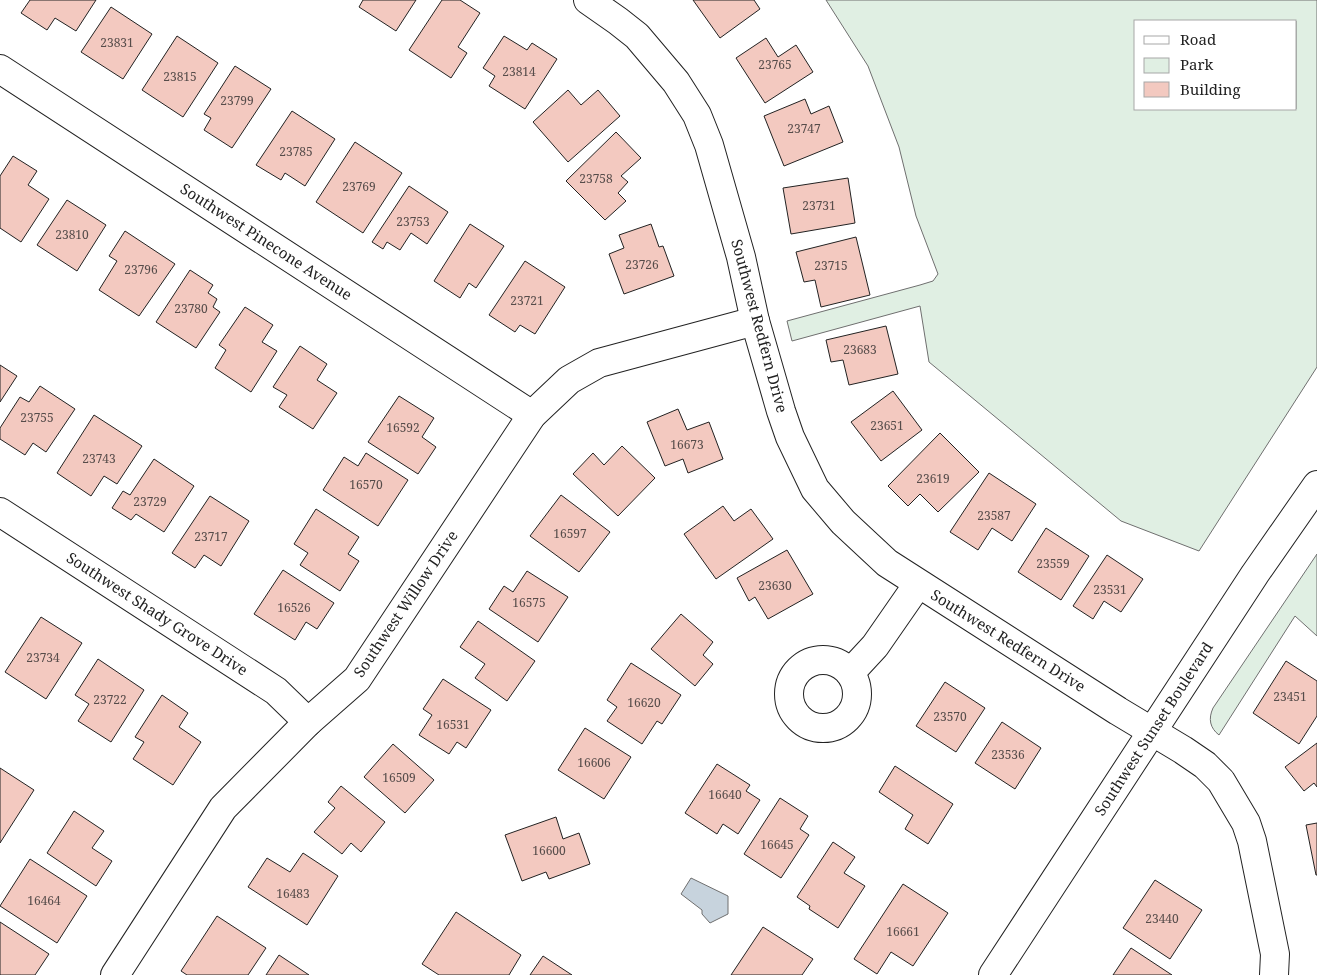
<svg xmlns="http://www.w3.org/2000/svg" width="1317" height="975" viewBox="0 0 1317 975" font-family="'Noto Serif',serif">
<rect width="100%" height="100%" fill="#fff"/>
<g fill="#e0efe3" stroke="#6f6f6f" fill-rule="evenodd">
<path d="M826,0H1317V367L1199,551L1121,521L929,362L920,306L792,341L787,321L920,285L933,281L938,274L916,216L899,147L868,66ZM1296,21V109H1136V21Z"/>
<path d="M1317,554V636L1295,616L1219,735C1210,728 1208,719 1213,708Z"/>
</g>
<polygon fill="#c7d3dd" stroke="#6f6f6f" points="691,878 728,896 728,914 710,923 702,914 702,910 681,894"/>
<g fill="#f3c9c0" stroke="#222">
<polygon points="30,0 96,0 76,31 55,18 47,30 21,13"/>
<polygon points="363,0 416,0 396,31 359,7"/>
<polygon points="442,0 460,0 480,13 458,47 467,53 451,78 409,50"/>
<polygon points="693,0 754,0 760,9 720,38"/>
<polygon points="111,7 152,34 123,79 81,52"/>
<polygon points="177,36 218,63 183,117 142,90"/>
<polygon points="504,36 527,50 532,43 557,59 525,109 489,86 495,76 483,68"/>
<polygon points="766,38 778,57 796,45 813,72 765,103 736,58"/>
<polygon points="235,66 271,89 232,148 204,130 211,118 204,114"/>
<polygon points="568,90 581,105 598,90 620,116 568,162 533,122"/>
<polygon points="805,99 811,114 829,106 843,142 784,166 764,116"/>
<polygon points="292,111 335,139 305,186 285,173 281,180 256,165"/>
<polygon points="616,132 641,158 621,176 628,182 618,193 626,201 605,220 566,181"/>
<polygon points="355,142 402,173 363,233 316,202"/>
<polygon points="13,156 37,171 28,185 49,199 21,242 0,228 0,176"/>
<polygon points="848,178 855,223 791,234 783,188"/>
<polygon points="409,186 448,212 427,244 411,233 400,250 387,242 383,249 372,242"/>
<polygon points="67,200 106,225 77,271 37,245"/>
<polygon points="470,224 504,246 476,288 469,283 460,298 434,281"/>
<polygon points="651,224 659,247 663,246 674,276 624,294 609,254 624,248 619,235"/>
<polygon points="125,231 175,264 139,316 99,290 117,261 109,256"/>
<polygon points="856,237 870,295 821,307 815,280 804,282 796,252"/>
<polygon points="525,261 565,287 535,334 520,325 515,332 489,315"/>
<polygon points="190,270 213,285 208,293 217,299 213,307 220,312 196,348 156,322"/>
<polygon points="245,307 273,325 262,342 277,351 251,392 215,368 226,350 219,345"/>
<polygon points="886,326 898,374 849,385 843,360 831,362 826,340"/>
<polygon points="300,346 327,364 317,380 337,393 313,429 279,407 287,395 273,387"/>
<polygon points="0,365 17,376 0,402"/>
<polygon points="40,386 75,409 46,452 33,443 25,455 0,439 0,428 20,397 29,402"/>
<polygon points="893,391 922,430 881,461 851,422"/>
<polygon points="399,396 434,418 422,437 436,447 418,474 368,442"/>
<polygon points="678,409 687,430 709,422 723,459 688,473 683,459 665,466 647,422"/>
<polygon points="94,415 142,446 117,484 104,476 91,496 57,473"/>
<polygon points="940,433 979,472 938,512 920,494 908,506 888,486"/>
<polygon points="622,446 655,478 618,516 573,474 593,453 604,465"/>
<polygon points="366,453 408,480 378,526 323,490 344,457 358,466"/>
<polygon points="154,459 194,486 164,532 136,514 131,520 112,508 123,491 130,495"/>
<polygon points="989,473 1036,504 1012,541 992,528 978,550 950,532"/>
<polygon points="561,495 610,532 579,572 530,536"/>
<polygon points="210,496 249,521 221,566 204,555 195,568 172,553"/>
<polygon points="723,506 734,521 751,509 773,539 716,579 684,534"/>
<polygon points="316,509 359,537 348,554 359,561 340,591 300,565 308,553 294,544"/>
<polygon points="1046,528 1089,556 1061,600 1018,572"/>
<polygon points="787,550 813,594 768,619 755,597 749,601 737,578"/>
<polygon points="1107,555 1143,579 1121,612 1104,601 1093,619 1073,606"/>
<polygon points="283,570 334,603 317,629 306,622 295,640 254,614"/>
<polygon points="527,571 568,597 538,642 489,609 504,586 513,592"/>
<polygon points="681,614 713,642 703,655 713,664 695,686 651,649"/>
<polygon points="41,617 82,643 46,699 5,672"/>
<polygon points="478,621 535,661 507,701 475,678 485,664 460,647"/>
<polygon points="98,659 144,690 111,742 78,721 89,704 75,695"/>
<polygon points="1286,661 1317,681 1317,716 1299,744 1253,713"/>
<polygon points="631,663 681,695 662,724 657,721 642,744 607,721 617,707 607,700"/>
<polygon points="443,679 491,710 466,748 457,742 449,754 419,735 432,715 423,709"/>
<polygon points="945,682 985,708 956,752 916,726"/>
<polygon points="162,695 188,713 179,727 201,742 173,785 133,759 144,742 135,737"/>
<polygon points="1002,722 1041,748 1015,789 975,763"/>
<polygon points="585,728 631,757 604,799 558,770"/>
<polygon points="1317,743 1317,787 1314,783 1304,791 1285,767"/>
<polygon points="393,744 434,780 405,813 364,777"/>
<polygon points="717,764 750,785 746,791 760,800 738,834 723,824 717,834 685,813"/>
<polygon points="895,766 953,804 928,844 905,829 913,815 879,792"/>
<polygon points="0,768 34,790 0,843"/>
<polygon points="341,786 385,822 361,852 351,843 342,854 314,832 335,808 328,802"/>
<polygon points="780,798 808,816 800,829 809,835 781,878 744,854"/>
<polygon points="74,811 104,831 92,848 112,861 96,886 47,853"/>
<polygon points="556,817 563,839 579,833 590,864 549,879 546,872 522,881 505,835"/>
<polygon points="1317,823 1317,875 1316,875 1306,825"/>
<polygon points="833,842 855,857 844,873 865,886 838,928 809,909 810,906 797,897"/>
<polygon points="303,853 338,876 307,925 248,887 267,858 290,872"/>
<polygon points="30,859 87,896 57,943 0,906"/>
<polygon points="1155,880 1202,910 1170,959 1123,928"/>
<polygon points="903,884 948,913 913,966 891,952 877,974 854,959"/>
<polygon points="456,912 521,955 509,975 439,975 422,964"/>
<polygon points="217,916 266,948 248,975 187,975 181,971"/>
<polygon points="0,922 49,954 35,975 0,975"/>
<polygon points="763,927 813,959 802,975 731,975"/>
<polygon points="1131,948 1172,975 1113,975"/>
<polygon points="279,955 309,975 266,975"/>
<polygon points="543,956 572,975 530,975"/>
</g>
<g fill="none" stroke-linecap="round" stroke-linejoin="round">
<defs>
<g id="minor">
<polyline points="588,0 618,21 637,36 676,82 697,115 709,145 741,257 755,321 781,411 790,437 815,489 843,522 887,563 1118,711 1183,750 1205,765 1221,781 1246,823 1252,841 1275,954 1274,975"/>
<polyline points="0,69 532,415"/>
<polyline points="0,512 276,691 308,722"/>
<circle cx="823" cy="694" r="34"/>
<polyline points="850,673 875,646 918,584"/>
<polyline points="115,975 223,808 308,722 357,679 532,415 569,380 599,363 755,321"/>
</g>
<polyline id="secondary" points="993,975 1255,574 1317,485"/>
</defs>
<use href="#minor" stroke="#222" stroke-width="30"/>
<use href="#secondary" stroke="#222" stroke-width="30"/>
<use href="#minor" stroke="#fff" stroke-width="28"/>
<use href="#secondary" stroke="#fff" stroke-width="28"/>
</g>
<g text-anchor="middle" stroke-width="4" stroke-linejoin="round" paint-order="stroke">
<g font-size="12" fill="#564c4a">
<text x="117" y="47">23831</text>
<text x="775" y="69">23765</text>
<text x="519" y="76">23814</text>
<text x="180" y="81">23815</text>
<text x="237" y="105">23799</text>
<text x="804" y="133">23747</text>
<text x="296" y="156">23785</text>
<text x="596" y="183">23758</text>
<text x="359" y="191">23769</text>
<text x="819" y="210">23731</text>
<text x="413" y="226">23753</text>
<text x="72" y="239">23810</text>
<text x="642" y="269">23726</text>
<text x="831" y="270">23715</text>
<text x="141" y="274">23796</text>
<text x="527" y="305">23721</text>
<text x="191" y="313">23780</text>
<text x="860" y="354">23683</text>
<text x="37" y="422">23755</text>
<text x="887" y="430">23651</text>
<text x="403" y="432">16592</text>
<text x="687" y="449">16673</text>
<text x="99" y="463">23743</text>
<text x="933" y="483">23619</text>
<text x="366" y="489">16570</text>
<text x="150" y="506">23729</text>
<text x="994" y="520">23587</text>
<text x="570" y="538">16597</text>
<text x="211" y="541">23717</text>
<text x="1053" y="568">23559</text>
<text x="775" y="590">23630</text>
<text x="1110" y="594">23531</text>
<text x="529" y="607">16575</text>
<text x="294" y="612">16526</text>
<text x="43" y="662">23734</text>
<text x="1290" y="701">23451</text>
<text x="110" y="704">23722</text>
<text x="644" y="707">16620</text>
<text x="950" y="721">23570</text>
<text x="453" y="729">16531</text>
<text x="1008" y="759">23536</text>
<text x="594" y="767">16606</text>
<text x="399" y="782">16509</text>
<text x="725" y="799">16640</text>
<text x="777" y="849">16645</text>
<text x="549" y="855">16600</text>
<text x="293" y="898">16483</text>
<text x="44" y="905">16464</text>
<text x="1162" y="923">23440</text>
<text x="903" y="936">16661</text>
</g>
<g font-size="15" fill="#222" stroke="#fff">
<text transform="translate(266 242) rotate(33)" y="5">Southwest Pinecone Avenue</text>
<text transform="translate(759 326) rotate(75)" y="5">Southwest Redfern Drive</text>
<text transform="translate(406 604) rotate(-56)" y="5">Southwest Willow Drive</text>
<text transform="translate(157 614) rotate(33)" y="5">Southwest Shady Grove Drive</text>
<text transform="translate(1008 641) rotate(32)" y="5">Southwest Redfern Drive</text>
<text transform="translate(1154 729) rotate(-57)" y="5">Southwest Sunset Boulevard</text>
</g>
</g>
<rect x="1134" y="20" width="162" height="90" fill="#ffffff" stroke="#a7a7a7"/>
<rect x="1144" y="36" width="25" height="8" fill="#ffffff" stroke="#a7a7a7"/>
<text x="1180" y="45" font-size="15" fill="#222222">Road</text>
<rect x="1144" y="58" width="25" height="15" fill="#e0efe3" stroke="#a7a7a7"/>
<text x="1180" y="70" font-size="15" fill="#222222">Park</text>
<rect x="1144" y="82" width="25" height="15" fill="#f3c9c0" stroke="#a7a7a7"/>
<text x="1180" y="95" font-size="15" fill="#222222">Building</text>
</svg>
